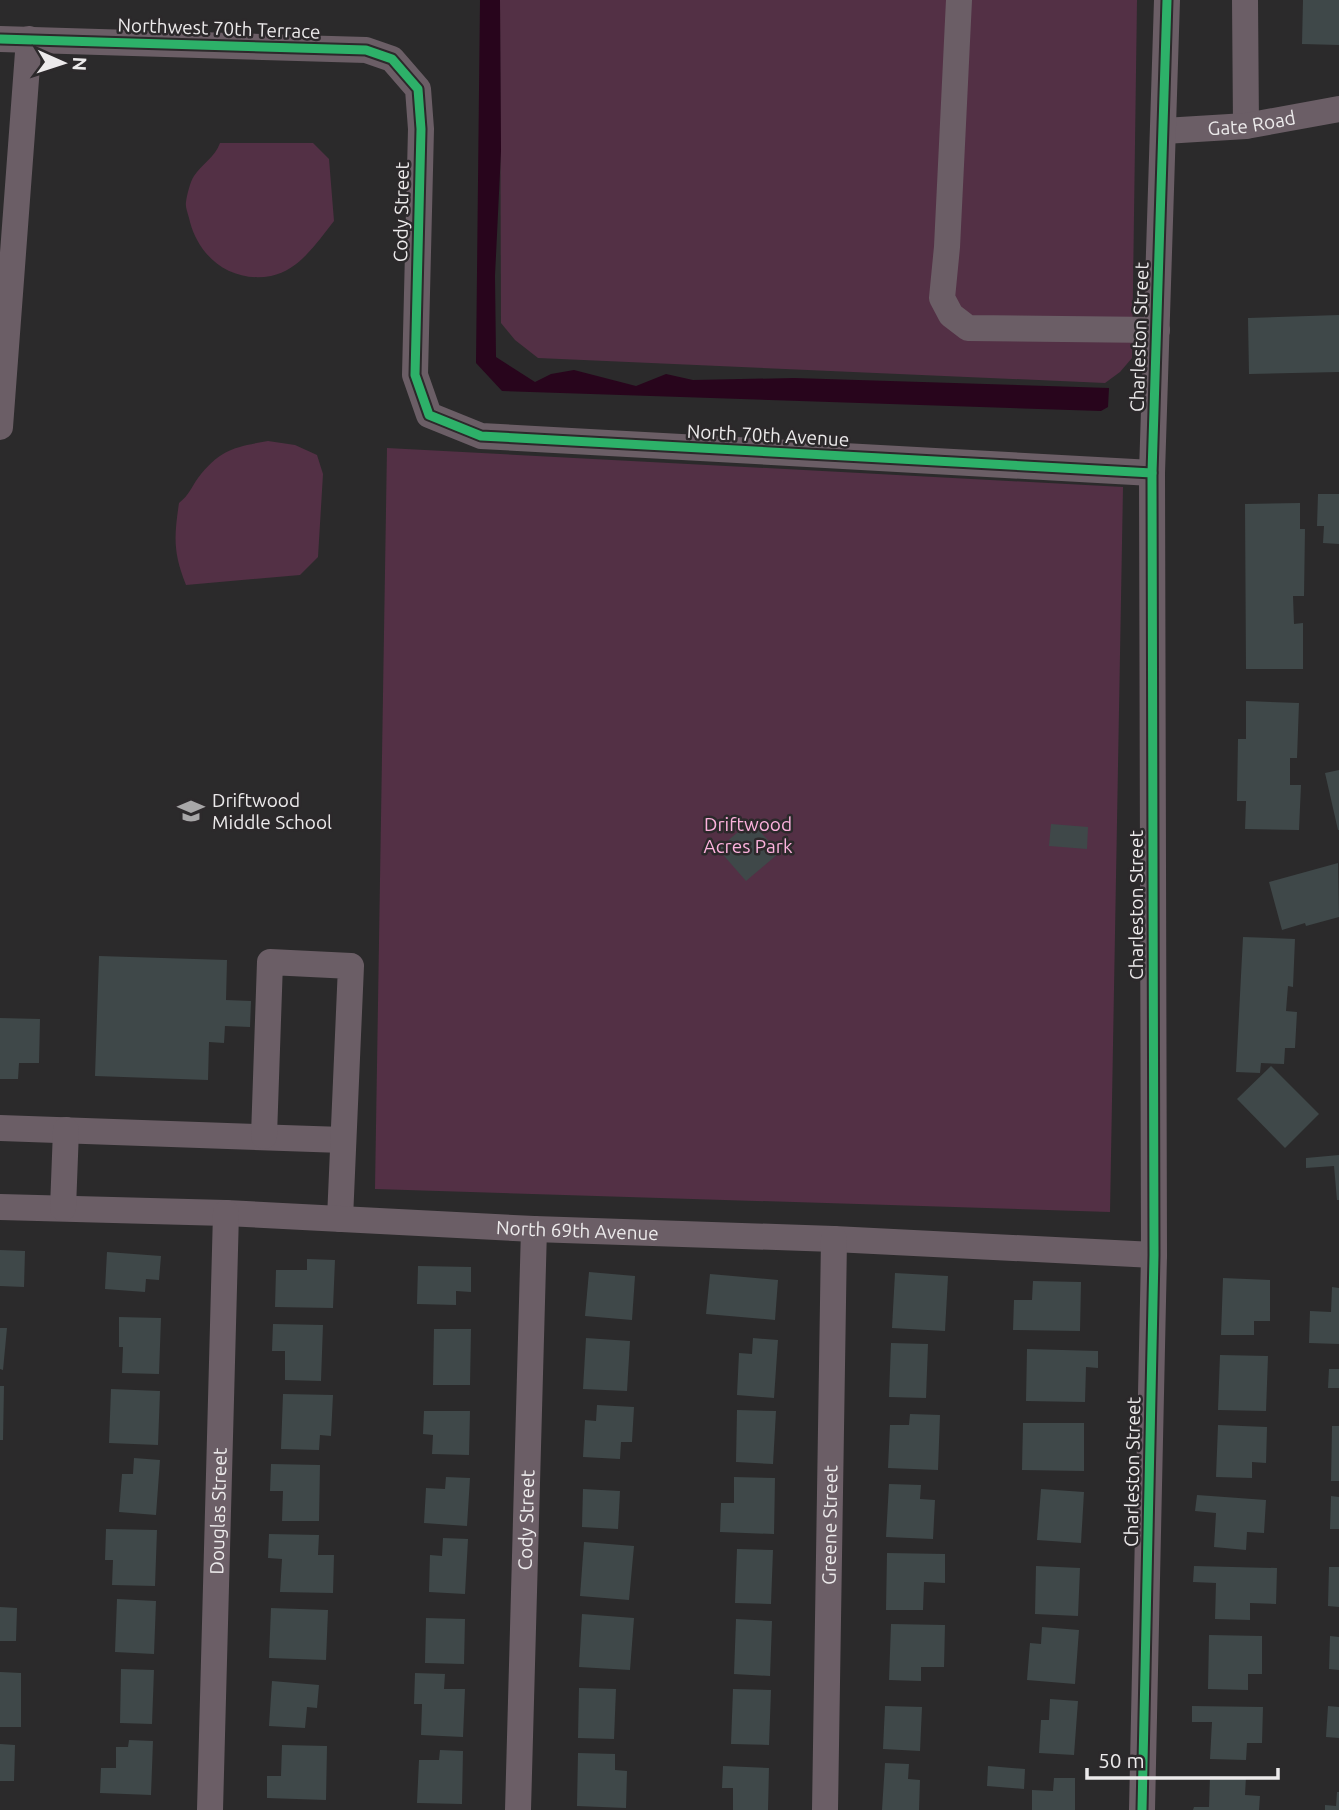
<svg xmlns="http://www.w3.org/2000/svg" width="1339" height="1810" viewBox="0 0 1339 1810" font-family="Ubuntu,sans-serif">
<rect width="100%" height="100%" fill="#2b2a2b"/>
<g fill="#533045">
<polygon points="500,0 1137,0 1132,358 1120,372 1105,383 538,358 515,340 501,323"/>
<path d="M220,143H313L329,159L334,221C317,242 300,270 271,276C232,283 200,259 190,222C189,216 185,208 186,202C187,195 190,182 194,176C202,164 215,157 220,143Z"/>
<path d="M268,441L295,445L317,455L323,474L318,557L300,575L186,585C173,552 174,537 179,503C189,495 191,488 198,478C220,449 235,447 268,441Z"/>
<polygon points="387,448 1123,487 1110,1212 375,1189"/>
</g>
<polygon fill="#28051c" points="480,0 500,0 501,151 495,276 496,357 535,382 551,374 574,370 636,386 666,374 693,380 794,378 1109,388 1108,407 1101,411 502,391 476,363"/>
<g fill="#3f4849">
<polygon points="1303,0 1339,0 1339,45 1302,44"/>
<polygon points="1339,315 1339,372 1249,374 1248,318"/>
<polygon points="1318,494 1339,494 1339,544 1323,543 1324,526 1317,526"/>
<polygon points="1300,503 1300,529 1305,529 1304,596 1293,596 1294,624 1303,623 1303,669 1246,669 1245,504"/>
<polygon points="1246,701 1299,703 1297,758 1290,758 1290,785 1301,785 1299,830 1245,829 1246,801 1237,801 1238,739 1246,739"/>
<polygon points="1339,770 1339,830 1338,830 1325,773"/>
<polygon points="751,821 779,853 746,881 718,849"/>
<polygon points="1051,824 1088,827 1087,849 1049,846"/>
<polygon points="1338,863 1339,917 1306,926 1305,923 1282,930 1269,882"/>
<polygon points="1243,937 1295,939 1293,987 1288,986 1286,1011 1297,1012 1295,1048 1285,1048 1284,1064 1261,1063 1260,1073 1236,1072"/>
<polygon points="99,956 227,960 226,1000 251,1001 250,1027 225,1026 224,1043 209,1042 208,1080 95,1076"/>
<polygon points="0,1018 40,1019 39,1063 19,1063 18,1079 0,1079"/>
<polygon points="1271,1066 1319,1114 1285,1148 1237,1099"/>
<polygon points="1339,1155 1339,1200 1337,1200 1334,1166 1306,1168 1306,1158"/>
<polygon points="0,1250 25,1251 24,1287 0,1286"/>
<polygon points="107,1252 161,1256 159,1280 146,1279 145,1292 105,1289"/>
<polygon points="307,1259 335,1260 333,1308 275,1307 276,1270 307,1270"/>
<polygon points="418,1266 471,1267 471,1292 456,1291 456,1305 417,1304"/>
<polygon points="589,1272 635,1276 632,1320 585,1316"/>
<polygon points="895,1273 948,1276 945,1331 892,1328"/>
<polygon points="710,1274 778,1280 775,1320 706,1314"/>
<polygon points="1223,1278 1270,1280 1270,1321 1254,1321 1254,1335 1221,1335"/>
<polygon points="1033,1281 1081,1282 1080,1331 1013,1330 1014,1300 1032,1300"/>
<polygon points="1332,1287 1339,1288 1339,1344 1309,1343 1310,1311 1331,1312"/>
<polygon points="119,1317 161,1318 159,1374 122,1373 123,1347 119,1347"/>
<polygon points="273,1324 323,1325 321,1381 285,1380 285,1351 272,1351"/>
<polygon points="0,1328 7,1328 3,1370 0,1369"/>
<polygon points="434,1329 471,1329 470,1385 433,1385"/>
<polygon points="586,1338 630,1341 627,1391 583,1389"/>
<polygon points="753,1338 778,1340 774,1398 737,1395 739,1353 752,1354"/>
<polygon points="891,1343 928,1344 926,1398 889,1397"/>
<polygon points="1027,1349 1098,1351 1098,1368 1086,1367 1085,1402 1026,1401"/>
<polygon points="1220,1355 1268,1356 1266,1411 1218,1410"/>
<polygon points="1329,1369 1339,1369 1339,1388 1328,1388"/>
<polygon points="0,1386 4,1386 3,1440 0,1440"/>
<polygon points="111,1389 160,1391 158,1445 109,1443"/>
<polygon points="283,1394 333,1395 331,1436 320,1435 319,1450 281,1449"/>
<polygon points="597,1405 634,1407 632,1442 621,1442 620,1459 583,1457 585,1420 596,1421"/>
<polygon points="737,1410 776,1411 773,1464 736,1462"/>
<polygon points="424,1411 470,1411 469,1455 432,1454 433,1435 423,1434"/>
<polygon points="910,1414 940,1415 938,1470 888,1468 890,1425 909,1425"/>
<polygon points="1023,1423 1084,1423 1084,1471 1022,1470"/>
<polygon points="1218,1425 1267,1427 1266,1463 1252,1462 1252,1478 1216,1477"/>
<polygon points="1332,1426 1339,1426 1339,1481 1331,1481"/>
<polygon points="134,1458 160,1460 156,1515 119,1512 122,1474 133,1474"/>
<polygon points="271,1464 320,1465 319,1521 282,1521 283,1491 270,1491"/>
<polygon points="446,1477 470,1478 467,1526 424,1523 426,1488 445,1489"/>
<polygon points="734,1477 775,1478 774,1534 720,1532 721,1503 734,1503"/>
<polygon points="889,1484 921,1485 920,1499 935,1500 933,1539 886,1537"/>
<polygon points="583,1489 620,1491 618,1529 582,1527"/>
<polygon points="1041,1489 1084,1492 1081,1543 1037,1540"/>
<polygon points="1197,1495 1266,1500 1264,1533 1247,1532 1246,1550 1214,1547 1216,1513 1195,1511"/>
<polygon points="1331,1496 1339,1497 1339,1529 1330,1529"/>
<polygon points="106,1529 157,1530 155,1586 112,1585 113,1560 105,1560"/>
<polygon points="269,1534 319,1535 318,1555 334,1555 333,1593 280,1592 282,1559 268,1558"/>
<polygon points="443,1538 468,1539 465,1594 429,1592 430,1555 442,1556"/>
<polygon points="584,1542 634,1546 629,1600 580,1596"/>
<polygon points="737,1549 773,1550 771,1604 735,1603"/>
<polygon points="887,1553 945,1554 945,1583 924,1582 923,1610 886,1610"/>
<polygon points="1036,1566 1080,1568 1078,1616 1035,1614"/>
<polygon points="1194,1566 1277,1568 1276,1604 1250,1603 1250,1620 1215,1619 1216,1583 1193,1582"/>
<polygon points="1329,1567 1339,1567 1339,1607 1328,1606"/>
<polygon points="117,1599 156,1601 154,1654 115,1652"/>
<polygon points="0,1607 17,1608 16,1641 0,1641"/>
<polygon points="271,1608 328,1610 326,1660 269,1658"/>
<polygon points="582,1614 634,1618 630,1670 579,1667"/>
<polygon points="426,1618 465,1619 464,1664 425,1663"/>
<polygon points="736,1619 772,1621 770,1676 734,1674"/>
<polygon points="891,1624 945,1625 944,1667 921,1667 921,1681 889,1680"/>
<polygon points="1042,1627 1079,1630 1075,1684 1027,1680 1030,1643 1041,1644"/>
<polygon points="1209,1635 1262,1636 1262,1674 1248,1674 1248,1690 1208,1689"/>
<polygon points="1330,1636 1339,1637 1339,1670 1329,1669"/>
<polygon points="121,1669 154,1670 152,1724 120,1723"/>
<polygon points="0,1672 21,1673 21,1727 0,1727"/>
<polygon points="415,1673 445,1674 444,1689 465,1689 463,1737 421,1735 422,1704 414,1704"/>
<polygon points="272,1681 319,1685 317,1708 307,1707 305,1728 269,1726"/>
<polygon points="579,1688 616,1689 614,1739 578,1738"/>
<polygon points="733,1689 771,1690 769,1745 731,1744"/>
<polygon points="1050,1699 1078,1701 1074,1755 1039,1753 1041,1720 1049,1720"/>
<polygon points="885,1706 922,1707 920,1751 883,1749"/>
<polygon points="1192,1706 1263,1707 1262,1743 1247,1743 1246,1760 1210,1759 1212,1722 1192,1722"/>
<polygon points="1328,1706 1339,1707 1339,1738 1326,1737"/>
<polygon points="129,1740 153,1741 151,1795 100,1793 101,1768 116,1768 116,1747 128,1747"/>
<polygon points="0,1744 15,1745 14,1781 0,1781"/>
<polygon points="282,1745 327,1746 326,1800 267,1798 267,1776 281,1776"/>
<polygon points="440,1750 463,1751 462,1804 417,1803 419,1760 439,1760"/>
<polygon points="578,1753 615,1754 615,1770 627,1771 626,1808 577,1806"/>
<polygon points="885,1763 909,1764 908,1779 920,1780 919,1810 882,1810"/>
<polygon points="723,1766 769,1768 768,1810 733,1810 733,1788 722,1788"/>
<polygon points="988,1766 1025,1769 1024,1789 987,1786"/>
<polygon points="1210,1776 1246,1777 1245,1795 1260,1796 1259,1810 1193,1810 1194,1807 1209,1807"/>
<polygon points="1054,1778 1075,1778 1075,1810 1032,1810 1032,1790 1053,1791"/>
<polygon points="1337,1792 1339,1792 1339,1810 1325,1810 1325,1805 1336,1806"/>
</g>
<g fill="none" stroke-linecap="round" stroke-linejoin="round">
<g stroke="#6b5e66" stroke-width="26">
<polyline points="959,0 947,247 942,298 951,315 968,328 1157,330"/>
<polyline points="1245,0 1246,126"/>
<polyline points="0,39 366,50 392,59 418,89 421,129 415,375 429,415 481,436 1152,473"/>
<path id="s1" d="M1164,131L1246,126L1339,109"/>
<polyline points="0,427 29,39"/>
<polyline points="0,1128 343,1140"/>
<polyline points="264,1136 270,962 351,966 340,1219"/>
<path id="s2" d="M0,1207L226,1213L534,1229L834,1239L1154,1255"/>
<polyline points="63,1208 66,1130"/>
<path id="s3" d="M210,1810L226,1213"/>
<path id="s4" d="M518,1810L534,1229"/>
<path id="s5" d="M825,1810L834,1239"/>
<polyline points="1142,1810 1154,1255 1152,473 1167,0"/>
</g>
<defs>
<g id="cycleway">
<polyline points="0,39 366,50 392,59 418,89 421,129 415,375 429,415 481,436 1152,473"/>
<polyline points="1142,1810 1154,1255 1152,473 1167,0"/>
</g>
</defs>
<use href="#cycleway" stroke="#2c292b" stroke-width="13"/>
<use href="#cycleway" stroke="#2db169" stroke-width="9"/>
</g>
<defs>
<symbol id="school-bare" viewBox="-9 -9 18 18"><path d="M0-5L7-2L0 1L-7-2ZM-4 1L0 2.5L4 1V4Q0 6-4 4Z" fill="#a8a7a8" stroke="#2c292b" stroke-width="2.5" paint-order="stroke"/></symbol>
</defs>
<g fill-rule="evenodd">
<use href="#school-bare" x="172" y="792" width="38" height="38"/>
</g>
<g text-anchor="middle" stroke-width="5" stroke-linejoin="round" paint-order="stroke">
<g font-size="19" fill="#eceaeb" stroke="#2c292b">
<text transform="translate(219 28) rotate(2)" y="7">Northwest 70th Terrace</text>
<text dy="7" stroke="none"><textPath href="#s1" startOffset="88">Gate Road</textPath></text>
<text transform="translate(401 212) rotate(-89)" y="7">Cody Street</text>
<text transform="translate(1139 337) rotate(-88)" y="7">Charleston Street</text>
<text transform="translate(768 435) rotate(3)" y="7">North 70th Avenue</text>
<text transform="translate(1136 905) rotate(-90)" y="7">Charleston Street</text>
<text dy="7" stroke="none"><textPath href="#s2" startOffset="578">North 69th Avenue</textPath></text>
<text transform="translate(1132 1472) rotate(-89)" y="7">Charleston Street</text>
<text dy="7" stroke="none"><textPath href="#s3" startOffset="299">Douglas Street</textPath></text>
<text dy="7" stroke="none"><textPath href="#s4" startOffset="290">Cody Street</textPath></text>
<text dy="7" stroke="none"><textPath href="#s5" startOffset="285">Greene Street</textPath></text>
</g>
<g font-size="19" fill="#eceaeb" stroke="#2c292b" text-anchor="start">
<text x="212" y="807">Driftwood<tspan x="212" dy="22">Middle School</tspan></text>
</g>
<g font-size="19" fill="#fcb2dd" stroke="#2c292b">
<text x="748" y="831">Driftwood<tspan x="748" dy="22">Acres Park</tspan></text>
</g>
</g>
<g transform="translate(63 63) rotate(93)" stroke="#2c292b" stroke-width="5" paint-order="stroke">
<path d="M0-5L12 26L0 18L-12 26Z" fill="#eceaeb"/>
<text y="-10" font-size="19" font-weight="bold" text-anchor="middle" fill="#eceaeb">N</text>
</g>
<path d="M1087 1768v10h191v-10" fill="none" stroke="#eceaeb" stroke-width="3.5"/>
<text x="1098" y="1768" font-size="21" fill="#eceaeb" stroke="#2c292b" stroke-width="5" paint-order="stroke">50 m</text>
</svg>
